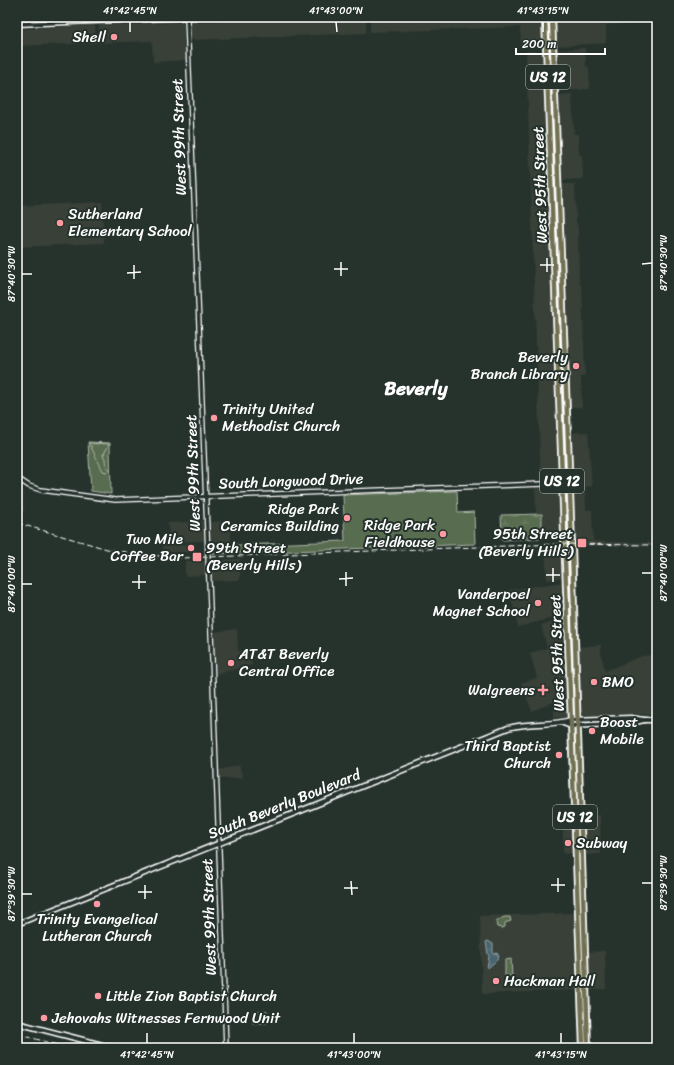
<svg xmlns="http://www.w3.org/2000/svg" width="674" height="1065" viewBox="0 0 674 1065" font-family="Sriracha,sans-serif">
<defs>
<pattern id="forest-crowns" width="20" height="18" patternUnits="userSpaceOnUse"><rect width="20" height="18" fill="#596c4f"/><path d="M2 6a3 3 0 1 1 6 0M12 15a3 3 0 1 1 6 0" fill="none" stroke="#728269"/></pattern>
<pattern id="wetland-marsh" width="20" height="14" patternUnits="userSpaceOnUse"><rect width="20" height="14" fill="#596c4f"/><path d="M1 5h8M5 5V1M11 12h8M15 12V8" fill="none" stroke="#728269"/></pattern>
<pattern id="water-ripples" width="26" height="14" patternUnits="userSpaceOnUse"><rect width="26" height="14" fill="#4a656f"/><path d="M2 4q2-2 4 0t4 0M15 11q2-2 4 0t4 0" fill="none" stroke="#657c85"/></pattern>
</defs>
<rect width="100%" height="100%" fill="#26332d"/>
<filter id="ink" filterUnits="userSpaceOnUse"><feTurbulence type="fractalNoise" baseFrequency=".025" numOctaves="2"/><feDisplacementMap in="SourceGraphic" scale="8" xChannelSelector="R" yChannelSelector="G"/><feConvolveMatrix kernelMatrix="1 2 1 2 8 2 1 2 1" color-interpolation-filters="sRGB"/></filter>
<g filter="url(#ink)">
<g fill="#394037">
<polygon points="296,17 366,17 366,33 191,40 191,21"/>
<polygon points="370,17 544,17 544,46 521,47 520,27 370,32"/>
<polygon points="554,17 637,17 637,23 606,25 606,43 555,46"/>
<polygon points="642,17 657,17 657,21 642,22"/>
<polygon points="183,22 186,60 153,62 152,41 99,43 99,25"/>
<polygon points="93,25 95,26 96,43 17,46 17,29"/>
<polygon points="585,48 586,67 589,67 590,89 557,91 555,50"/>
<polygon points="526,51 544,51 563,538 537,539 535,486 541,485"/>
<polygon points="572,94 574,134 578,134 579,154 582,156 583,179 560,180 557,95"/>
<polygon points="560,184 575,184 576,222 578,227 579,281 582,289 584,346 585,376 581,377 582,407 568,407"/>
<polygon points="102,202 104,243 17,247 17,206"/>
<polygon points="588,432 592,486 585,487 586,510 592,510 593,541 576,540 575,541 654,543 654,541 657,542 657,547 654,547 654,546 576,545 576,546 573,546 569,433"/>
<polygon points="17,481 23,485 24,511 17,509"/>
<polygon points="204,521 204,541 169,542 168,523"/>
<polygon points="231,521 231,542 211,542 210,522"/>
<polygon points="195,544 195,552 163,552 162,546"/>
<polygon points="563,547 564,577 547,580 545,548"/>
<polygon points="240,559 240,580 212,581 211,560"/>
<polygon points="185,561 205,561 206,575 185,576"/>
<polygon points="564,582 565,615 518,627 509,590"/>
<polygon points="566,620 569,717 554,718 554,702 532,711 521,683 537,678 530,653 547,648 541,625"/>
<polygon points="237,629 238,651 248,650 252,665 216,674 214,632"/>
<polygon points="601,645 601,654 605,671 642,656 657,655 657,714 579,717 577,647"/>
<polygon points="239,765 243,778 219,779 219,770"/>
<polygon points="571,805 573,853 563,854 563,830 557,810"/>
<polygon points="600,815 601,854 585,855 584,816"/>
<polygon points="574,913 576,990 482,994 480,916"/>
<polygon points="605,951 606,989 589,990 588,952"/>
</g>
<g fill="#596c4f" stroke="#acb6a7">
<polygon points="88,442 110,443 111,494 91,491"/>
<polygon points="457,491 458,513 474,512 475,544 213,554 213,546 345,541 343,495"/>
<polygon points="504,917 510,917 511,921 505,923 505,927 501,928 497,927 496,922"/>
<polygon points="511,959 512,976 505,976 505,960"/>
<rect x="253" y="1011" width="14" height="12"/>
</g>
<path fill="url(#forest-crowns)" stroke="#acb6a7" d="M89,443L109,444L103,456L105,458C105,463 106,467 110,470L106,472L103,471Z"/>
<polygon fill="url(#wetland-marsh)" stroke="#acb6a7" points="542,514 542,538 502,540 501,515"/>
<polygon fill="url(#water-ripples)" stroke="#92a3a9" points="488,941 493,944 493,954 497,953 499,956 497,960 488,968 487,968 489,956 488,954 486,942"/>
<g fill="none" stroke-linecap="round" stroke-linejoin="round">
<defs>
<g id="tertiary">
<polyline points="187,17 214,710 226,1048"/>
<polyline points="17,478 29,486 41,490 115,500 569,483"/>
</g>
<g id="secondary">
<polyline points="17,24 196,17"/>
<polyline points="563,723 571,726 631,723 644,720 657,720"/>
<path d="M17,924L508,728C529,722 551,726 571,720L631,718L644,720"/>
<polyline points="17,1023 114,1048"/>
</g>
<g id="primary">
<polyline points="545,17 583,1048"/>
<polyline points="552,17 572,546 588,1048"/>
</g>
</defs>
<use href="#tertiary" stroke="#fff" stroke-width="6"/>
<use href="#secondary" stroke="#fff" stroke-width="7"/>
<use href="#primary" stroke="#fff" stroke-width="8"/>
<use href="#tertiary" stroke="#26332d" stroke-width="3.5"/>
<use href="#secondary" stroke="#26332d" stroke-width="4"/>
<use href="#primary" stroke="#706f52" stroke-width="4.5"/>
<g stroke="#fff" stroke-width="1" stroke-dasharray="6 3" stroke-linecap="butt">
<polyline points="17,523 107,549 138,554 181,558 560,544 657,545"/>
<polyline points="17,1034 70,1048"/>
</g>
</g>
</g>
<path fill="none" stroke="#fff" stroke-width="1.5" d="M130,22V32M336,22L337,32M543,22V32M547,258V272M341,262V276M642,264L652,263M134,265V279M540,265H554M334,269H348M127,273L141,272M22,274H32M553,568V582M346,572V586M642,573H652M139,575V589M546,575H560M339,579L353,578M132,582H146M22,584H32M558,878V892M351,881L352,895M642,883H652M145,885V899M551,885H565M344,888H358M138,892H152M22,894H32M147,1033V1043M354,1033V1043M561,1033V1043"/>
<g fill="#ff9aa2" stroke="#26332d" stroke-width="1.5">
<circle cx="114" cy="37" r="4"/>
<circle cx="60" cy="223" r="4"/>
<circle cx="576" cy="366" r="4"/>
<circle cx="214" cy="418" r="4"/>
<circle cx="347" cy="518" r="4"/>
<circle cx="443" cy="534" r="4"/>
<rect x="577" y="538" width="10" height="10" rx="2"/>
<circle cx="191" cy="548" r="4"/>
<rect x="192" y="552" width="10" height="10" rx="2"/>
<circle cx="538" cy="603" r="4"/>
<circle cx="231" cy="663" r="4"/>
<circle cx="594" cy="682" r="4"/>
<path d="M541 684h4v4h4v4h-4v4h-4v-4h-4v-4h4z"/>
<circle cx="592" cy="731" r="4"/>
<circle cx="559" cy="755" r="4"/>
<circle cx="568" cy="843" r="4"/>
<circle cx="97" cy="904" r="4"/>
<circle cx="496" cy="981" r="4"/>
<circle cx="98" cy="996" r="4"/>
<circle cx="44" cy="1018" r="4"/>
</g>
<g text-anchor="middle" stroke-width="4" stroke-linejoin="round" paint-order="stroke">
<g fill="#26332d" stroke="#bec2c0" stroke-width="1">
<rect x="526" y="65" width="44" height="24" rx="3"/>
<rect x="540" y="469" width="44" height="24" rx="3"/>
<rect x="553" y="805" width="44" height="24" rx="3"/>
</g>
<g font-size="14" font-weight="bold" fill="#fff">
<text x="548" y="82">US 12</text>
<text x="562" y="486">US 12</text>
<text x="575" y="822">US 12</text>
</g>
<g font-size="15" fill="#fff" stroke="#26332d" text-anchor="start">
<text x="106" y="42" text-anchor="end">Shell</text>
<text x="68" y="219">Sutherland<tspan x="68" dy="17">Elementary School</tspan></text>
<text x="568" y="362" text-anchor="end">Beverly<tspan x="568" dy="17">Branch Library</tspan></text>
<text x="222" y="414">Trinity United<tspan x="222" dy="17">Methodist Church</tspan></text>
<text x="339" y="514" text-anchor="end">Ridge Park<tspan x="339" dy="17">Ceramics Building</tspan></text>
<text x="435" y="530" text-anchor="end">Ridge Park<tspan x="435" dy="17">Fieldhouse</tspan></text>
<text x="573" y="539" text-anchor="end">95th Street<tspan x="573" dy="17">(Beverly Hills)</tspan></text>
<text x="183" y="544" text-anchor="end">Two Mile<tspan x="183" dy="17">Coffee Bar</tspan></text>
<text x="206" y="553">99th Street<tspan x="206" dy="17">(Beverly Hills)</tspan></text>
<text x="530" y="599" text-anchor="end">Vanderpoel<tspan x="530" dy="17">Magnet School</tspan></text>
<text x="239" y="659">AT&amp;T Beverly<tspan x="239" dy="17">Central Office</tspan></text>
<text x="602" y="687">BMO</text>
<text x="535" y="695" text-anchor="end">Walgreens</text>
<text x="600" y="727">Boost<tspan x="600" dy="17">Mobile</tspan></text>
<text x="551" y="751" text-anchor="end">Third Baptist<tspan x="551" dy="17">Church</tspan></text>
<text x="576" y="848">Subway</text>
<text x="97" y="924" text-anchor="middle">Trinity Evangelical<tspan x="97" dy="17">Lutheran Church</tspan></text>
<text x="504" y="986">Hackman Hall</text>
<text x="106" y="1001">Little Zion Baptist Church</text>
<text x="52" y="1023">Jehovahs Witnesses Fernwood Unit</text>
</g>
<g font-size="15" fill="#fff" stroke="#26332d">
<text transform="translate(179 137) rotate(-92)" y="5">West 99th Street</text>
<text transform="translate(540 185) rotate(-92)" y="5">West 95th Street</text>
<text transform="translate(193 473) rotate(-92)" y="5">West 99th Street</text>
<text transform="translate(291 481) rotate(-2)" y="5">South Longwood Drive</text>
<text transform="translate(557 653) rotate(-92)" y="5">West 95th Street</text>
<text transform="translate(284 804) rotate(-22)" y="5">South Beverly Boulevard</text>
<text transform="translate(209 917) rotate(-92)" y="5">West 99th Street</text>
</g>
<g font-size="19" font-weight="bold" fill="#fff" stroke="#26332d">
<text x="416" y="395">Beverly</text>
</g>
</g>
<rect width="674" height="1065" fill="none" stroke="#26332d" stroke-width="44"/>
<path d="M516 48v6h89v-6" fill="none" stroke="#ffffff" stroke-width="2"/>
<text x="522" y="48" font-size="12" fill="#ffffff" stroke="#26332d" stroke-width="3" paint-order="stroke">200 m</text>
<rect x="22" y="22" width="630" height="1021" fill="none" stroke="#fff" stroke-width="1.5"/>
<g font-size="10" text-anchor="middle" fill="#fff">
<text x="130" y="14">41°42'45"N</text>
<text x="336" y="14">41°43'00"N</text>
<text x="543" y="14">41°43'15"N</text>
<text transform="translate(663 263) rotate(-90)" y="4">87°40'30"W</text>
<text transform="translate(11 274) rotate(-90)" y="4">87°40'30"W</text>
<text transform="translate(663 573) rotate(-90)" y="4">87°40'00"W</text>
<text transform="translate(11 584) rotate(-90)" y="4">87°40'00"W</text>
<text transform="translate(663 883) rotate(-90)" y="4">87°39'30"W</text>
<text transform="translate(11 894) rotate(-90)" y="4">87°39'30"W</text>
<text x="147" y="1058">41°42'45"N</text>
<text x="354" y="1058">41°43'00"N</text>
<text x="561" y="1058">41°43'15"N</text>
</g>
</svg>
